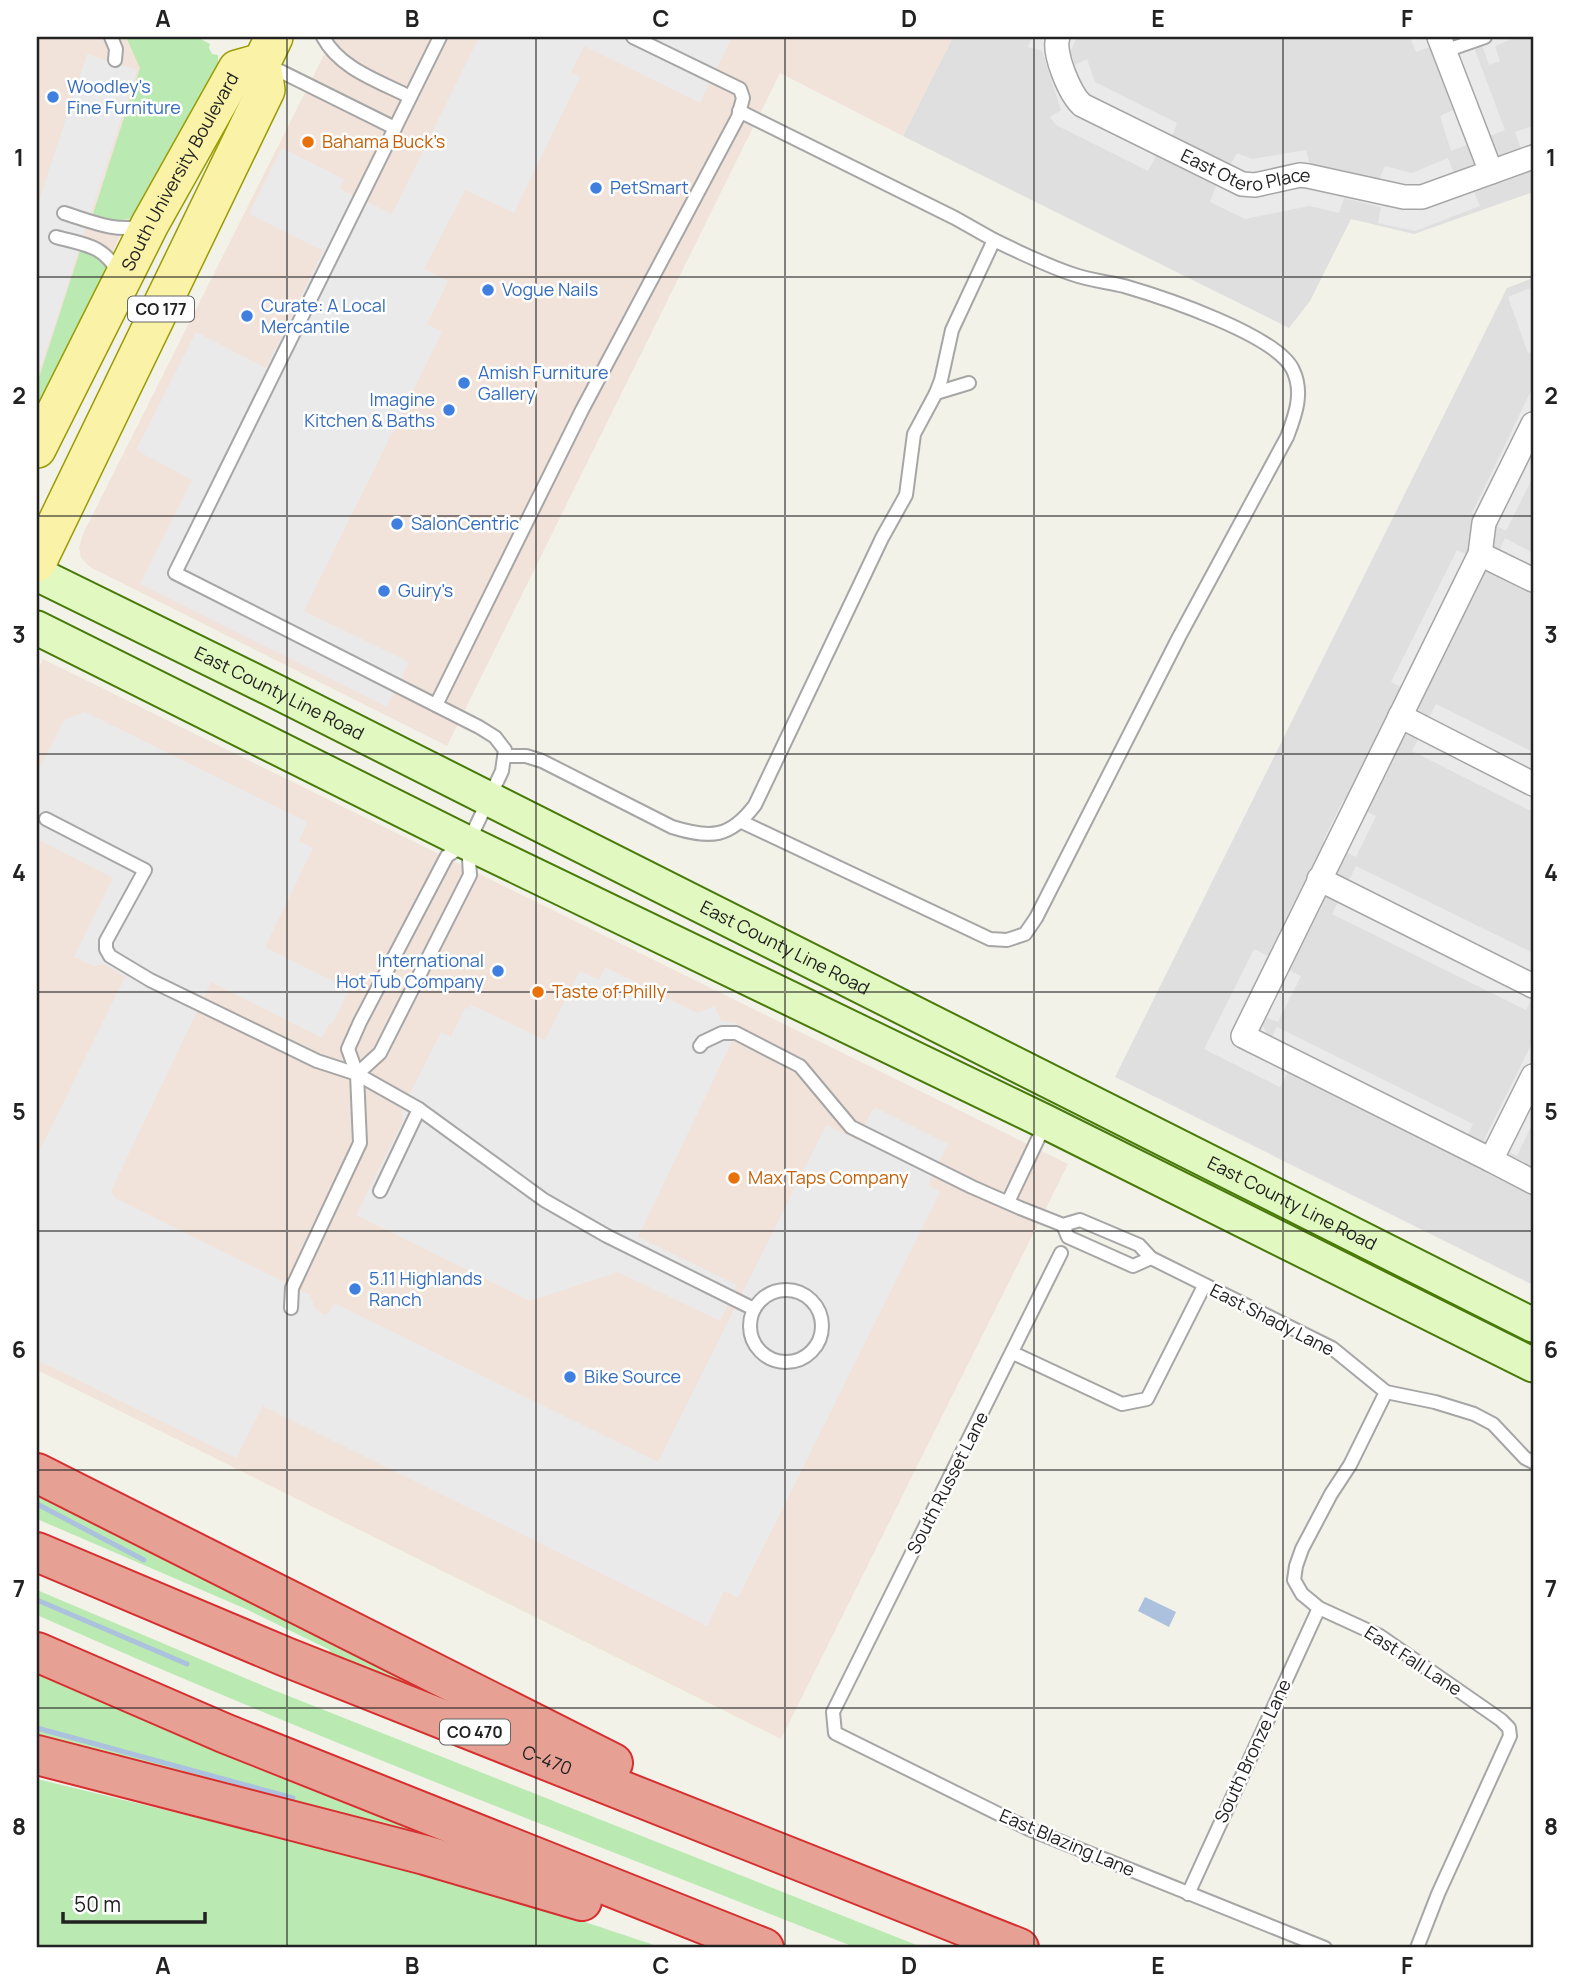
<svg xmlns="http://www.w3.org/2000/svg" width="1570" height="1985" viewBox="0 0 1570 1985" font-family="Manrope,sans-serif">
<rect width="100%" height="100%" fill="#f2f2e9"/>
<g fill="#e0dfdf">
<polygon points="953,37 1533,37 1533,192 1414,234 1351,219 1310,301 1289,328 903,136"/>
<polygon points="1533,278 1533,1285 1115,1077 1507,288"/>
</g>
<g fill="#f1e3da">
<polygon points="37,37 161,37 197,72 37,412"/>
<polygon points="333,37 953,37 903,136 780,73 447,746 90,567 81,558 79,548 83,534"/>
<polygon points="43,659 1068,1164 781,1739 37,1370 37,672"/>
</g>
<g fill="#bae9b2">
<polygon points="126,37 197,37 210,44 209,48 212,54 218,55 218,65 210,82 206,84 208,85 135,218 113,221 93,214 140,68"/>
<path d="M80,251C93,254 106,260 108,275L37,418V384Z"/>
<polygon points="37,1488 454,1703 340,1658 329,1652 330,1650 246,1609 37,1519"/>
<path d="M37,1590L271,1689L924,1948H857C583,1840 306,1735 37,1615Z"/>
<polygon points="37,1674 250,1766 467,1852 37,1741"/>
<polygon points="37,1779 368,1859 528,1903 663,1948 37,1948"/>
</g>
<g fill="#eaeaea">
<polygon points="479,37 732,37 700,103 584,46 571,72 580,77 514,213 465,190 424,269 448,281 427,324 442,332 304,611 409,662 387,707 140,584 192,480 136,450 196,332 266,368 323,251 249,214 282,148 344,179 340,189 392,214"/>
<polygon points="1032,37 1077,37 1070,52 1075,65 1087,59 1095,82 1177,123 1172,136 1230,165 1237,153 1252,159 1306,150 1310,165 1378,182 1385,166 1412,173 1448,158 1454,174 1465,171 1480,206 1415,231 1378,223 1381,207 1344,198 1339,213 1309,206 1245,219 1210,202 1216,186 1156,156 1148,171 1056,125 1050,117 1061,110 1042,51 1028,47"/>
<polygon points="1410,37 1470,37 1505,130 1451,151 1440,116 1453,110 1430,47 1416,52"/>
<polygon points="1479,37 1517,37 1495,46 1500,61 1489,65"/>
<polygon points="87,54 137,70 37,379 37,207"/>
<polygon points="1533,126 1533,169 1529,171 1515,132"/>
<polygon points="1533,287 1533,351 1528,353 1508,297"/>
<polygon points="1533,387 1533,477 1506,531 1472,513"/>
<polygon points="1505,538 1533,553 1533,591 1490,569"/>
<polygon points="1457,550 1488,565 1423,698 1391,682"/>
<polygon points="1436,704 1533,752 1533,812 1412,751"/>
<polygon points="85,712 307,822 299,841 313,848 265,947 349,989 333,1023 329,1024 322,1038 211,982 111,1191 115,1198 310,1295 315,1308 324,1315 329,1313 334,1303 658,1462 826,1125 857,1140 874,1107 948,1144 928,1185 940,1192 738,1598 724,1591 707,1626 263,1406 236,1458 37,1360 37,1156 125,977 104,964 94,966 74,957 113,878 37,839 37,773 64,720"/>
<polygon points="1343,800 1376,816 1356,857 1323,841"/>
<polygon points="1356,866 1533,953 1533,996 1526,1010 1332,914"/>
<polygon points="1254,949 1287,965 1286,969 1301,976 1278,1022 1265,1017 1262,1024 1268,1037 1271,1039 1277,1027 1473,1124 1458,1156 1288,1072 1280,1087 1204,1049"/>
<polygon points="605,967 697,1013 715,1006 721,1021 738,1023 736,1033 638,1237 737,1285 720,1321 618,1272 530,1301 356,1215 403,1121 401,1111 441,1032 451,1037 465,1008 469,1009 472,1005 545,1040 580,971 599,980"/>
<polygon points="1533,1041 1533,1122 1517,1156 1484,1140"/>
</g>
<polygon fill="#abc1de" points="1145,1597 1176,1612 1169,1627 1138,1611"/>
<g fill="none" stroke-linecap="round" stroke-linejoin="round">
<g stroke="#abc1de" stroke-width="5">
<polyline points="37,1504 144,1560"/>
<polyline points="37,1600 187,1664"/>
<polyline points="37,1728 293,1798"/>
</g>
<defs>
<g id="service">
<polyline points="111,37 116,49 115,60"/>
<path d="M323,37C340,69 379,81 410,97"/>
<polyline points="1445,51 1485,37"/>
<polyline points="268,65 395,128"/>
<polyline points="739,111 955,218 994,240 952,330 941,380 936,393"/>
<path d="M64,213C90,221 116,233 143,226"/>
<path d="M56,237C86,245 104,245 119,274"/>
<polyline points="436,705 582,410 738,117 743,98 740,89 633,37"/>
<path d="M506,756H526L542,761L672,827C711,839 730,838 755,805L882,538L906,495L914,434L936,393L969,383"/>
<polyline points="46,819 145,870 106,941 106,949 110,956 150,980 317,1061 357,1074 419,1109 544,1200 607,1236 754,1309"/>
<path d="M742,822L990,939L1007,940L1025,934L1036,918L1179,637L1287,437C1295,416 1304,393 1293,370C1277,335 1162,297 1124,286C1107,282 1089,280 1072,274C1045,265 1019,252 994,240"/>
<polyline points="700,1046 703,1042 722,1033 736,1033 800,1066 851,1127 972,1187 1020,1208 1063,1225 1080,1220 1139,1245 1151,1258 1332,1348 1386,1392 1435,1402 1474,1414 1493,1424 1525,1458 1533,1462"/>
<polyline points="357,1074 380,1053 470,875 468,843 502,771 505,750 495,737 479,727 175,573 440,37"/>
<polyline points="380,1191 419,1109"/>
<polyline points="1008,1202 1046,1122"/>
<polyline points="1063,1225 1068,1237 1133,1266 1151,1258"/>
<polyline points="1061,1253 833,1712 835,1733 1029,1829 1325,1948"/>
<circle cx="786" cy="1326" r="36"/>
<polyline points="291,1308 292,1288 360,1143 357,1074 348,1049 360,1022 447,856 465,845"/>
<polyline points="1013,1353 1122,1404 1147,1399 1204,1286"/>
<polyline points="1386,1392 1350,1465 1331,1494 1302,1549 1296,1566 1294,1580 1302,1594 1319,1608 1380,1636 1501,1720 1509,1728 1510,1736 1438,1894 1417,1948"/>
<polyline points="1188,1894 1319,1608"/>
</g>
<g id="minor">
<path id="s1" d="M1058,37C1052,52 1070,94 1082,105L1242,184L1255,185L1300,175L1308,176L1404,197H1422L1533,157"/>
<polyline points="1439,37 1491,172"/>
<polyline points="1533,424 1484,523 1480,554 1243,1036 1491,1160 1533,1076"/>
<polyline points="1480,554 1533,580"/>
<polyline points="1400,716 1533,784"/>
<polyline points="1319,879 1533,986"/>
<polyline points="1491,1160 1533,1182"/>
</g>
<g id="secondary">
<path id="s2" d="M37,574L275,691L1533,1325"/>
<polyline points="37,628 468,843 1046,1122 1533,1365"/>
</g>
<g id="primary">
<path id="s3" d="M37,449L150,224L237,69L262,62"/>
<polyline points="37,563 266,90 262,62 274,37"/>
</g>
<g id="motorway">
<polyline points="37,1473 613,1763"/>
<path id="s4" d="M37,1552L286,1657L1019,1948"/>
<polyline points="37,1652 224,1733 764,1948"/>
<polyline points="37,1755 425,1855 582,1901"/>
</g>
</defs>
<use href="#service" stroke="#a6a6a6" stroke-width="16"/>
<use href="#minor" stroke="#a6a6a6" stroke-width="26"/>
<use href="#secondary" stroke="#477a08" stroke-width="37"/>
<use href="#primary" stroke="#9a9c04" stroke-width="40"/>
<use href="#motorway" stroke="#d72f2f" stroke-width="42"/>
<use href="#service" stroke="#fff" stroke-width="12"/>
<use href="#minor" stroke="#fff" stroke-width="23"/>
<use href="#secondary" stroke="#e2f8c1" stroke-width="33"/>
<use href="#primary" stroke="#faf2a6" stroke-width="37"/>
<use href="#motorway" stroke="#e6a194" stroke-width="38"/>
</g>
<path fill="none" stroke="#222" stroke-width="2" stroke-opacity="0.55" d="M287,37V1948M536,37V1948M785,37V1948M1034,37V1948M1283,37V1948M37,277H1533M37,516H1533M37,754H1533M37,992H1533M37,1231H1533M37,1470H1533M37,1708H1533"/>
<g fill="#3f7fe0" stroke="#fff" stroke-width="2.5">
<circle cx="53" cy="97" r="7"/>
<circle cx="596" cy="188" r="7"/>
<circle cx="488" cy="290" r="7"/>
<circle cx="247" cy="316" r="7"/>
<circle cx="464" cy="383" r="7"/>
<circle cx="449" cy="410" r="7"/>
<circle cx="397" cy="524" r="7"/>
<circle cx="384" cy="591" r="7"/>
<circle cx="498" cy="971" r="7"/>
<circle cx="355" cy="1289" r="7"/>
<circle cx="570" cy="1377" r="7"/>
</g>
<g fill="#e8710a" stroke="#fff" stroke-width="2.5">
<circle cx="308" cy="142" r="7"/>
<circle cx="538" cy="992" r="7"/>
<circle cx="734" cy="1178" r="7"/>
</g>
<g text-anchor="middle" stroke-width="5" stroke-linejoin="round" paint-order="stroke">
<g fill="#fff" stroke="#646464" stroke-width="2">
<rect x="128" y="296.5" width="66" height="25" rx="5"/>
<rect x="440" y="1719.5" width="70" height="25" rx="5"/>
</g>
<g font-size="16" font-weight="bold" fill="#222">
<text x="161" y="315">CO 177</text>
<text x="475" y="1738">CO 470</text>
</g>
<g font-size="18" fill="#366cbe" stroke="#fff" text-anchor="start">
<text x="67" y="93">Woodley's<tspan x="67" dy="21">Fine Furniture</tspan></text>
<text x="610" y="194">PetSmart</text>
<text x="502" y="296">Vogue Nails</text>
<text x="261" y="312">Curate: A Local<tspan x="261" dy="21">Mercantile</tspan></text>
<text x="478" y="379">Amish Furniture<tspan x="478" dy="21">Gallery</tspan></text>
<text x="435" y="406" text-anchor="end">Imagine<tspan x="435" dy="21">Kitchen &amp; Baths</tspan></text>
<text x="411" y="530">SalonCentric</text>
<text x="398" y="597">Guiry's</text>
<text x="484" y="967" text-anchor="end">International<tspan x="484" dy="21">Hot Tub Company</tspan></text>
<text x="369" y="1285">5.11 Highlands<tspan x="369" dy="21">Ranch</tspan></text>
<text x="584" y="1383">Bike Source</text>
</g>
<g font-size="18" fill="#c56008" stroke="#fff" text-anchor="start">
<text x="322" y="148">Bahama Buck’s</text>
<text x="552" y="998">Taste of Philly</text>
<text x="748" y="1184">Max Taps Company</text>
</g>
<g font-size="18" fill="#222" stroke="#fff">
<text dy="6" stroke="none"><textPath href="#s1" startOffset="254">East Otero Place</textPath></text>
<text dy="6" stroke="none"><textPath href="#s3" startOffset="312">South University Boulevard</textPath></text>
<text dy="6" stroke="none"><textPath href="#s2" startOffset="270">East County Line Road</textPath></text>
<text dy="6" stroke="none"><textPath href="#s2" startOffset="836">East County Line Road</textPath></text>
<text dy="6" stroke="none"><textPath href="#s2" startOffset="1404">East County Line Road</textPath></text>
<text transform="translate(1272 1320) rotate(27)" y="6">East Shady Lane</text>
<text transform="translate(948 1483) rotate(-63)" y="6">South Russet Lane</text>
<text transform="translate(1413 1661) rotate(33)" y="6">East Fall Lane</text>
<text transform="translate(1253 1751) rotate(-65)" y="6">South Bronze Lane</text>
<text dy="6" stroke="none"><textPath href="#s4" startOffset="551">C-470</textPath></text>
<text transform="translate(1067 1843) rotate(23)" y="6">East Blazing Lane</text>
</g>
</g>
<rect width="1570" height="1985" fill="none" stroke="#ffffff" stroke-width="77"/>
<path d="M63 1912v10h142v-10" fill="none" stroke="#222222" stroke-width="3.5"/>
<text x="74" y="1912" font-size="21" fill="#222222" stroke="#ffffff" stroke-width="5" paint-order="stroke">50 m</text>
<rect x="38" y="38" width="1494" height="1908" fill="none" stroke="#222" stroke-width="2.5"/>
<g font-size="23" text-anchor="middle" font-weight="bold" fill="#222">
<text x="163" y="27">A</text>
<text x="412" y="27">B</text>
<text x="661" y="27">C</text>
<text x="909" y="27">D</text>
<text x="1158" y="27">E</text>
<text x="1407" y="27">F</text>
<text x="19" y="166">1</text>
<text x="1551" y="166">1</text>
<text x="19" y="404">2</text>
<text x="1551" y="404">2</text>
<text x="19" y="643">3</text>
<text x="1551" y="643">3</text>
<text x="19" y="881">4</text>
<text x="1551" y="881">4</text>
<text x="19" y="1120">5</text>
<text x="1551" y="1120">5</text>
<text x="19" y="1358">6</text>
<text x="1551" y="1358">6</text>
<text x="19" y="1597">7</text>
<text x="1551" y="1597">7</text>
<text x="19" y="1835">8</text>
<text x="1551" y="1835">8</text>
<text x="163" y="1974">A</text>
<text x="412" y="1974">B</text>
<text x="661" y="1974">C</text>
<text x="909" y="1974">D</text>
<text x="1158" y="1974">E</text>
<text x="1407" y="1974">F</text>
</g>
</svg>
